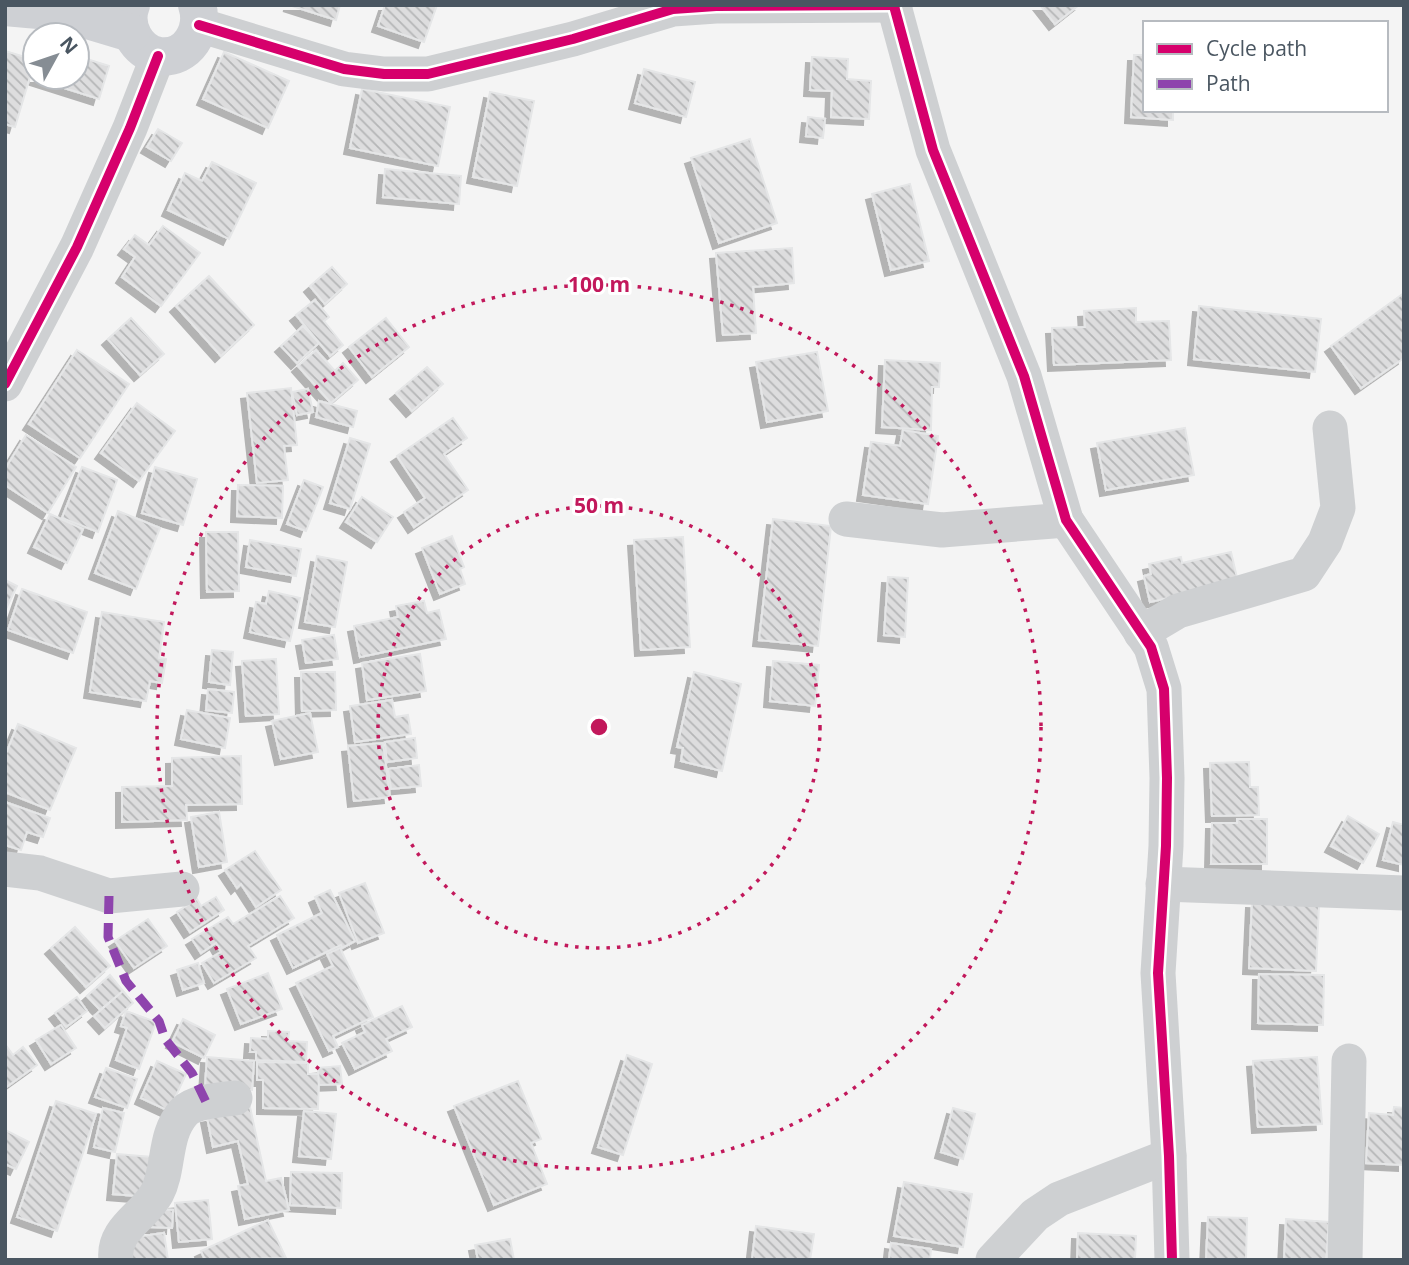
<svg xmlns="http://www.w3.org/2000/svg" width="1409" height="1265" viewBox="0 0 1409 1265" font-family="'Open Sans',sans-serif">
<defs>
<pattern id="building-back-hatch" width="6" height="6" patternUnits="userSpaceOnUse" patternTransform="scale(1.75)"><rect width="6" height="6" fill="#ddddde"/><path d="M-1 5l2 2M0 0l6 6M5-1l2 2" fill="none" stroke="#b5b6b7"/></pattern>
<filter id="shadow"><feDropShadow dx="-6" dy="6" stdDeviation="0" flood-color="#0004"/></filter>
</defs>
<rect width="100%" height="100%" fill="#f4f4f4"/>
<g fill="url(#building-back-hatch)" stroke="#e5e6e7" stroke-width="2" filter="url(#shadow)">
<polygon points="289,5 340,5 336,20"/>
<polygon points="385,5 437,5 424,42 378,26"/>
<polygon points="1040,5 1079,5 1055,24"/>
<polygon points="5,51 35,60 15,127 5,124"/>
<polygon points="224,52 289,81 268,128 203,99"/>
<polygon points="1134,55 1145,55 1145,110 1173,110 1173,120 1131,117"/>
<polygon points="77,56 109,66 99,99 33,78 35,71 35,77 77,77"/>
<polygon points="812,57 848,59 847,79 871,81 869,119 831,117 832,91 810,90"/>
<polygon points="644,69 695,82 686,117 635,103"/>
<polygon points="362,89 450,107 438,166 350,148"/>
<polygon points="490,92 534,101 517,186 473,177"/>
<polygon points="808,117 825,119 823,138 806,136"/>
<polygon points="158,129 182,143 171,161 147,147"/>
<polygon points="750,139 777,223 719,243 691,158"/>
<polygon points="212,162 256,183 229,239 168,210 185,173 202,181"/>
<polygon points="385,169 461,176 459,204 383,197"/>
<polygon points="910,184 929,261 891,270 872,194"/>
<polygon points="163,226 200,253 161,306 122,277 135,257 124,249 135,235 149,245"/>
<polygon points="792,248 794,283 753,287 756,333 723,335 716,253"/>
<polygon points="332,267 347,284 325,304 310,286"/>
<polygon points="209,276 254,325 221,356 176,306"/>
<polygon points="1404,293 1404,358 1361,388 1331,346"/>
<polygon points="315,300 329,317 324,321 343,345 330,356 296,315"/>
<polygon points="1199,306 1321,319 1315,372 1194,359"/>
<polygon points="1136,308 1136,322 1169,321 1171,360 1054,365 1052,328 1085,327 1084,311"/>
<polygon points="131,318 164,354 140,375 108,339"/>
<polygon points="386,318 409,347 372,377 349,347"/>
<polygon points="303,326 319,343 297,363 281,346"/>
<polygon points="77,350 129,384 80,458 29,424"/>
<polygon points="316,350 335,371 343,363 358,380 331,403 298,366"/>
<polygon points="817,352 828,411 767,422 756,362"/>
<polygon points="885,360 940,363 939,387 932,387 931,430 882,427"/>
<polygon points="427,367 443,384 412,411 396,393"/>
<polygon points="291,388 297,445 284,446 288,480 257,483 247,393"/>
<polygon points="308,389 313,412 297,415 292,392"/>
<polygon points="319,401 357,411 353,427 316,417"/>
<polygon points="137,403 175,431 139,481 101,453"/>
<polygon points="453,418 467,438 444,454 468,490 414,527 404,512 425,498 397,456"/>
<polygon points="1185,428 1194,475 1106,490 1097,443"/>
<polygon points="903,430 938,436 928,504 863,495 871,442 900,446"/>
<polygon points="26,435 76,467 48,513 5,485 5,469"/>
<polygon points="350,438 370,444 350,509 330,503"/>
<polygon points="82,467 117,480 98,532 62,518"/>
<polygon points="155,467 197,479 183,525 142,513"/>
<polygon points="304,480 323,487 306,531 287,524"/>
<polygon points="238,485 283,486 282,518 237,516"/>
<polygon points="362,497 393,517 377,542 346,522"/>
<polygon points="118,511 160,528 136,589 95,573"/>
<polygon points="50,514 83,529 67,563 34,547"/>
<polygon points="773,519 831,526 818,646 759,640"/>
<polygon points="206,532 238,532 239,591 207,592"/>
<polygon points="452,536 464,567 460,569 465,584 440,594 422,548"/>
<polygon points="683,537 690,647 641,650 634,540"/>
<polygon points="250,540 301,549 296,576 246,567"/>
<polygon points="1231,552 1238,582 1150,602 1144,576 1151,574 1149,564 1181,557 1182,563"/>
<polygon points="317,556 347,562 335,627 305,622"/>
<polygon points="888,577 908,578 905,637 884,635"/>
<polygon points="5,580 17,586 5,611"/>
<polygon points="22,589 87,612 73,653 8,630"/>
<polygon points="269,591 300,598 290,641 250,632 256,602 266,604"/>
<polygon points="424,601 427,613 439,610 446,639 360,657 354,626 398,617 396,606"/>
<polygon points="102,612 164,622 159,658 166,659 162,683 150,681 146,701 90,692"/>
<polygon points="334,635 338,659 306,663 302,640"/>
<polygon points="212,650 233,652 230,685 209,682"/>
<polygon points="420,654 426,691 367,700 362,663"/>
<polygon points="276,659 279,714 246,716 242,661"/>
<polygon points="773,661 819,665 815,706 770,701"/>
<polygon points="301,672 335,672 336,710 302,711"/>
<polygon points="694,672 741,684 722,771 681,761 683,748 677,747"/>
<polygon points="208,689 234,692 232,713 206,710"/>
<polygon points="392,700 395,717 408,715 411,734 355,742 350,706"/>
<polygon points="187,710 230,718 225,748 181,739"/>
<polygon points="310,713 318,752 281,759 272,721"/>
<polygon points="18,724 76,748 50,810 5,792 5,756"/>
<polygon points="415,738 417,758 387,762 385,742"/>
<polygon points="383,743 390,797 354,801 348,746"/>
<polygon points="241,756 242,804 186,805 187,820 122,822 122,787 172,786 172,758"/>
<polygon points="1249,762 1250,787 1258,787 1259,815 1212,816 1210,763"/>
<polygon points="419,765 421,786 391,789 388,769"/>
<polygon points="5,802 50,818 43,837 27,832 21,850 5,845"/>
<polygon points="219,812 227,862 199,867 191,817"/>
<polygon points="1348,816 1379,834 1363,863 1331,846"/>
<polygon points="1237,819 1267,819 1267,864 1211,864 1212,823 1237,823"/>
<polygon points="1393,822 1404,825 1404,865 1383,860"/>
<polygon points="255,851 281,890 256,907 241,884 237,888 225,870"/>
<polygon points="365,883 384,933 358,943 339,893"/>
<polygon points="330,890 355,941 342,948 341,945 293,968 277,935 322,913 315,897"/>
<polygon points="280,896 294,918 248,946 256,958 214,983 202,963 221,952 216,943 201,953 192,939 228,917 233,924"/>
<polygon points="216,897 224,910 190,932 177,912 197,899 201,906"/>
<polygon points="1252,902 1319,905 1316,971 1249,968"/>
<polygon points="148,919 167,946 134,968 115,941"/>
<polygon points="75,927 110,966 86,987 51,948"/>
<polygon points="340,948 373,1017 333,1036 338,1047 329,1051 296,983 333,966 327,954"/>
<polygon points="198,963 204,983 183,990 177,970"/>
<polygon points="268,973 282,1009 241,1024 227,989"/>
<polygon points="1259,974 1324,975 1323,1025 1258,1023"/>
<polygon points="110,975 123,991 100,1010 87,996"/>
<polygon points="123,991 133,1003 105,1028 94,1016"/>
<polygon points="77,997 87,1011 66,1027 55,1013"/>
<polygon points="402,1006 412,1027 386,1039 392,1051 355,1069 342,1043 365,1032 362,1025"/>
<polygon points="126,1011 156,1022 139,1069 116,1060 127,1028 121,1026"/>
<polygon points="183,1019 215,1035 204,1058 172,1042"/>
<polygon points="61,1025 76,1048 51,1064 36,1040"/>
<polygon points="268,1031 289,1032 288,1041 307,1042 306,1062 256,1060 256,1052 250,1052 251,1038 268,1039"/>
<polygon points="5,1044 13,1055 23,1047 37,1065 5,1088"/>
<polygon points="627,1055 652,1064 623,1155 598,1147"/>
<polygon points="207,1057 254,1061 252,1090 205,1087"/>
<polygon points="1317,1057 1322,1124 1258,1127 1253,1061"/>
<polygon points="157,1061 186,1074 169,1111 141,1098"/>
<polygon points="257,1062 308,1063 308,1074 319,1074 318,1109 263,1108 263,1080 257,1080"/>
<polygon points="340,1066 342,1084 319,1085 318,1068"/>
<polygon points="106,1068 137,1079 127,1108 95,1097"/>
<polygon points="518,1081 541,1139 531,1143 547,1184 494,1205 454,1106"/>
<polygon points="56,1101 96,1114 57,1231 17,1217"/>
<polygon points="250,1107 266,1181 281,1178 289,1210 245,1219 238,1186 248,1184 238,1141 213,1147 207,1117"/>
<polygon points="1394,1107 1404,1108 1404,1165 1366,1163 1369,1113 1393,1115"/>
<polygon points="103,1108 124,1113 115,1152 94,1147"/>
<polygon points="953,1108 975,1114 963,1159 941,1152"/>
<polygon points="304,1111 336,1114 331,1159 299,1156"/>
<polygon points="5,1130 29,1142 16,1169 5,1164"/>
<polygon points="117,1154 152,1157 149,1197 113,1194"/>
<polygon points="291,1172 342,1173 341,1208 290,1205"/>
<polygon points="904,1182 972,1194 963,1247 894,1236"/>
<polygon points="208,1200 212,1239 179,1242 175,1203"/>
<polygon points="152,1209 173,1210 172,1228 151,1227"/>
<polygon points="1208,1217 1247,1218 1246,1260 1206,1260"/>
<polygon points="1286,1219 1329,1222 1326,1260 1284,1260"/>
<polygon points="268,1220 286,1258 205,1260 201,1251"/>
<polygon points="756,1226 814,1234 810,1260 752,1260"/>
<polygon points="164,1233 168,1260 131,1260 128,1238"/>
<polygon points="1078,1233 1136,1236 1135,1260 1077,1260"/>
<polygon points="510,1239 514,1260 478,1260 475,1245"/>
<polygon points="891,1243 931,1249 930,1260 889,1260"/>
</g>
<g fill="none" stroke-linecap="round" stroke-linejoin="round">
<g stroke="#ced0d2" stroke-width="35">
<polyline points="894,6 933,150 1024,376 1066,520 1151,647 1164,689 1167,778 1166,846 1158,973 1169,1156 1172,1260"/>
<polyline points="199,25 344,69 384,74 428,74 573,39 673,9 716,6 895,5"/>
<polyline points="5,384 77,247 130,128 158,56"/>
<polyline points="846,519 942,530 1066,520"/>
<polyline points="1141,633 1178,611 1304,574 1325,542 1338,508 1330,428"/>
<polyline points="5,869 40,873 109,896 182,889"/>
<polyline points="1163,884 1404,893"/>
<path d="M116,1260C112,1229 144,1217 157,1193C170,1168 163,1135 184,1112C195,1101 220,1100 235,1098"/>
<polyline points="993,1260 1035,1215 1059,1199 1169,1156"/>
<polyline points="1345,1260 1349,1061"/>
</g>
<g stroke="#ced0d4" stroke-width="38">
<path d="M131,5C123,25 136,52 159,56C188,60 205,30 197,5"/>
<polyline points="5,7 61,12 131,33"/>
</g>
<polyline stroke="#8e44ad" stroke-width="9" stroke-dasharray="18 9" stroke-linecap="butt" points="109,896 108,937 126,981 159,1021 165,1039 192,1073 206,1102"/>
<defs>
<g id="cycleway">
<polyline points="894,6 933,150 1024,376 1066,520 1151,647 1164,689 1167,778 1166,846 1158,973 1169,1156 1172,1260"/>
<polyline points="199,25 344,69 384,74 428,74 573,39 673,9 716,6 895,5"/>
<polyline points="5,384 77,247 130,128 158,56"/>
</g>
</defs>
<use href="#cycleway" stroke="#fff" stroke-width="15"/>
<use href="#cycleway" stroke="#d6006c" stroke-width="10"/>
</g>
<g fill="none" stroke="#c2185b" stroke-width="3.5" stroke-dasharray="3.5 7">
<circle cx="599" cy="727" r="221"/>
<circle cx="599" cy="727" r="442"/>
</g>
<circle cx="599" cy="727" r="10" fill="#c2185b" stroke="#fff" stroke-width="3.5"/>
<g font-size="21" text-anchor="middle" font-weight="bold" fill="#c2185b" stroke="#fff" stroke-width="6" stroke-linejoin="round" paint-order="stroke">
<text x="599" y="292">100 m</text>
<text x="599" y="513">50 m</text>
</g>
<rect width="1409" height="1265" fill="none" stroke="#4a5661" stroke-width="14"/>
<rect x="1143" y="21" width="245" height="91" fill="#ffffff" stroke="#b7bbc0" stroke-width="2"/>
<rect x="1157" y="44" width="35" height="10" fill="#d6006c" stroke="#b7bbc0" stroke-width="2"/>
<text x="1206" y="56" font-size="21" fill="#4a5661">Cycle path</text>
<rect x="1157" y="79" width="35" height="10" fill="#8e44ad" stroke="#b7bbc0" stroke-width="2"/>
<text x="1206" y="91" font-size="21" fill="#4a5661">Path</text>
<g transform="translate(56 56) rotate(50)"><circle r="33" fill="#ffffff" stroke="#b7bbc0" stroke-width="2"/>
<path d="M0-5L12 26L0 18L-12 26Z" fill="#868d94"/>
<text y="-10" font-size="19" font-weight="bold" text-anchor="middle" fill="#4a5661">N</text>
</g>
</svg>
